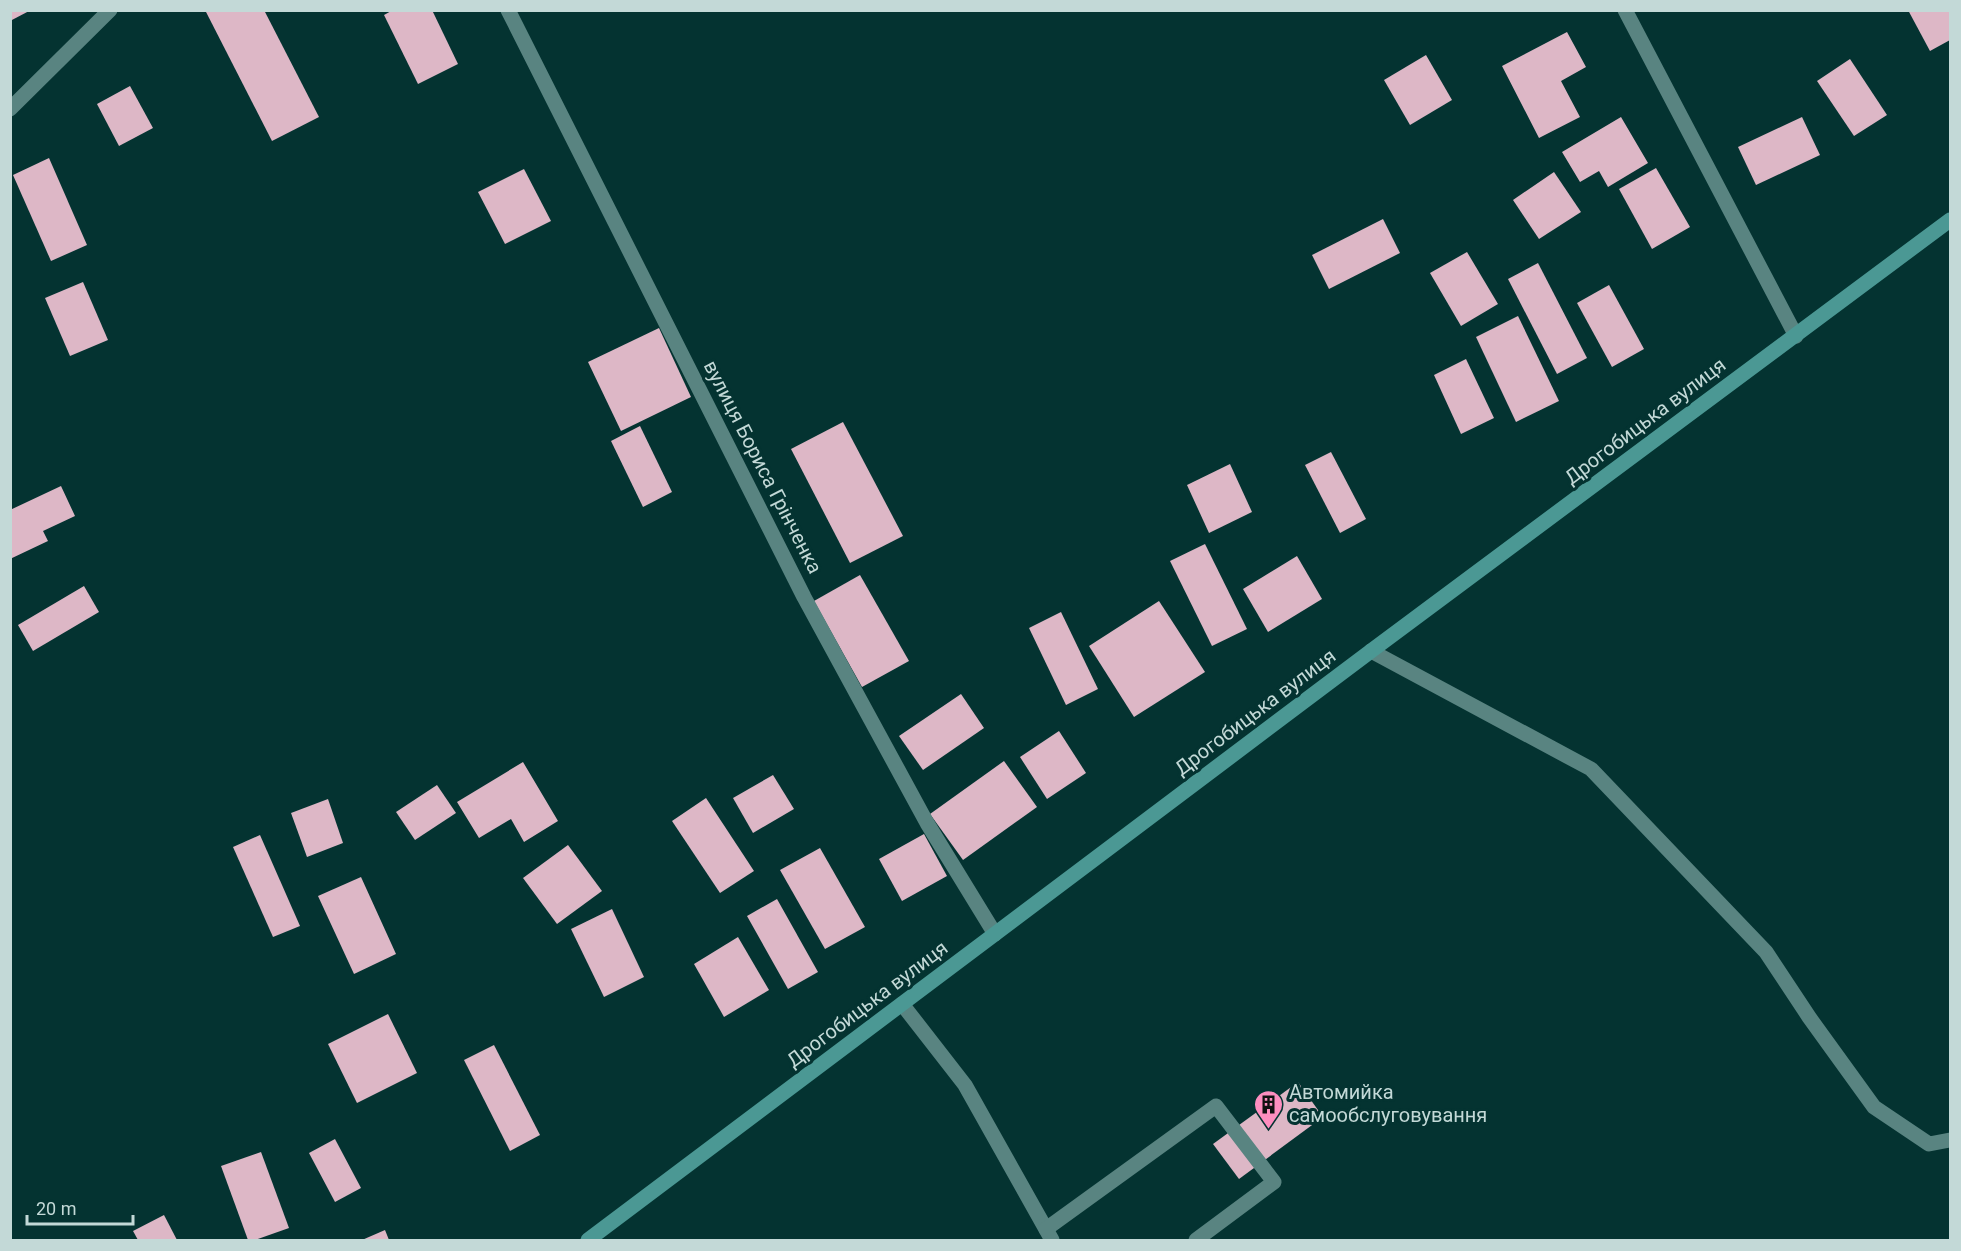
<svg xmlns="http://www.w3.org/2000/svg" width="1961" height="1251" viewBox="0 0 1961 1251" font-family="Roboto,sans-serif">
<rect width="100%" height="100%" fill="#043331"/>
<g fill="#ddb7c6">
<polygon points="10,10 31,10 10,21"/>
<polygon points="205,10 264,10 319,117 272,141"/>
<polygon points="393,10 432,10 458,64 418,84 384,15"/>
<polygon points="1908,10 1950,10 1950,40 1930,51"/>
<polygon points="1567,32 1586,67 1561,81 1580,117 1539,138 1502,66"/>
<polygon points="1426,55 1452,100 1410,125 1384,80"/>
<polygon points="1850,59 1887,115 1854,136 1817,81"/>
<polygon points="130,86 153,128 119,146 97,104"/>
<polygon points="1621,117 1648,163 1608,187 1599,171 1580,182 1562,152"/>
<polygon points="1802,117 1820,155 1756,185 1738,147"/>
<polygon points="49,158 87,245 51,261 13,175"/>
<polygon points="1656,168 1690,227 1652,249 1619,189"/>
<polygon points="524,169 551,221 505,244 478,192"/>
<polygon points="1554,172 1581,212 1539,239 1513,200"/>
<polygon points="1383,219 1400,253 1329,289 1312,255"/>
<polygon points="1467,252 1498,304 1461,326 1430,273"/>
<polygon points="1538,263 1587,358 1557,374 1508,279"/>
<polygon points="83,282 108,340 70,356 45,298"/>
<polygon points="1609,285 1644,349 1612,367 1577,303"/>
<polygon points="1518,316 1559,401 1516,422 1476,337"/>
<polygon points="659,328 691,397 621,431 588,362"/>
<polygon points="1466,359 1494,418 1461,434 1434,375"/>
<polygon points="843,422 903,536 850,563 791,449"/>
<polygon points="640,426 672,492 643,507 611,441"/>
<polygon points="1331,452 1366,519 1340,533 1305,465"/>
<polygon points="1230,464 1252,512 1209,533 1187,485"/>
<polygon points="61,486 75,516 43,531 48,541 10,559 10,510"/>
<polygon points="1205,544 1247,629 1212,646 1170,561"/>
<polygon points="1297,556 1322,599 1268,632 1243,589"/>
<polygon points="860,575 909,661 862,687 814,601"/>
<polygon points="84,586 99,612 33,651 18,625"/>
<polygon points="1159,601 1205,672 1134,717 1089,646"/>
<polygon points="1061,612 1098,689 1066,705 1029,628"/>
<polygon points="961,694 984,728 923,770 899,736"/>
<polygon points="1059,731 1086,773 1047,799 1020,757"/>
<polygon points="1004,761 1037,807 963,860 930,814"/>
<polygon points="523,762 558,821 524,842 511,819 479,838 457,802"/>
<polygon points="773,775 794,809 753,833 733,798"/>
<polygon points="437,785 456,813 415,840 396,812"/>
<polygon points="706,798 754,871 720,893 672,821"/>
<polygon points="328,799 343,843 307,857 291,813"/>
<polygon points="924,834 947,876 902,901 879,859"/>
<polygon points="260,835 300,926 273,937 233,847"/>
<polygon points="568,845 602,891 557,924 523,878"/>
<polygon points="820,848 865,927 825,949 780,870"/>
<polygon points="361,877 396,954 354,974 318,896"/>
<polygon points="777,899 818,972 788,989 747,916"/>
<polygon points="612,909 644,977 604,997 571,929"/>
<polygon points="738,937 769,990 724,1017 694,964"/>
<polygon points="388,1014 417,1073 357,1103 328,1044"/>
<polygon points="494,1045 540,1135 510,1151 464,1060"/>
<polygon points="1298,1082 1323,1117 1239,1179 1213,1144"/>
<polygon points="335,1139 361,1188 335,1202 309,1153"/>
<polygon points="261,1152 289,1228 255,1240 248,1240 221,1166"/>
<polygon points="164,1215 177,1240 138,1240 133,1231"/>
<polygon points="385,1230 389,1240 362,1240"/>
</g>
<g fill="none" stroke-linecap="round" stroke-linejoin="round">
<g stroke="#598481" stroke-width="15">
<polyline points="508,10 804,597 927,823 995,934"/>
<polyline points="1625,10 1796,336"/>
<polyline points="10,109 110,10"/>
<polyline points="1371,651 1591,769 1766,952 1809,1017 1874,1107 1929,1144 1950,1140"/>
<polyline points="902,1004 965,1085 1052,1240"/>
<polyline points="1046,1229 1216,1106 1274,1182 1196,1240"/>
</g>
<polyline stroke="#4b9894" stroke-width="15" points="588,1240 1371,651 1950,220"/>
</g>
<defs>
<symbol id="building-pin" viewBox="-11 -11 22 30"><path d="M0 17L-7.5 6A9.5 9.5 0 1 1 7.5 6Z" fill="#fd8ebf" stroke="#043331"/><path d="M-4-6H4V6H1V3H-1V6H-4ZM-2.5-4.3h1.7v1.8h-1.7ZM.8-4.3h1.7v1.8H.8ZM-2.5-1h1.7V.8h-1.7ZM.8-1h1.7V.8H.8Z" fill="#111"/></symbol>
</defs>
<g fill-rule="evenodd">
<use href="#building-pin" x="1252" y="1088" width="33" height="45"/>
</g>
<g text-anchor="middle" stroke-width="6" stroke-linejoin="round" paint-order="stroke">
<g font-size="20" fill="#c3d9d7" stroke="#043331">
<text transform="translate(1645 421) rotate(-37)" y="7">Дрогобицька вулиця</text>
<text transform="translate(763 467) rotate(63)" y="7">вулиця Бориса Грінченка</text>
<text transform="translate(1255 712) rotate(-37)" y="7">Дрогобицька вулиця</text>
<text transform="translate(867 1004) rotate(-37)" y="7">Дрогобицька вулиця</text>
</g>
<g font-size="20" fill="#c3d9d7" stroke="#043331" text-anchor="start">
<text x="1289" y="1099">Автомийка<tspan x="1289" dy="23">самообслуговування</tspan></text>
</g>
</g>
<rect width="1961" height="1251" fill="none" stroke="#c3d9d7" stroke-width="24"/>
<path d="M27 1215v9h106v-9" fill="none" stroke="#c3d9d7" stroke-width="3"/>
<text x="36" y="1215" font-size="18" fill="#c3d9d7" stroke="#043331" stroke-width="4.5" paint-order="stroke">20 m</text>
</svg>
